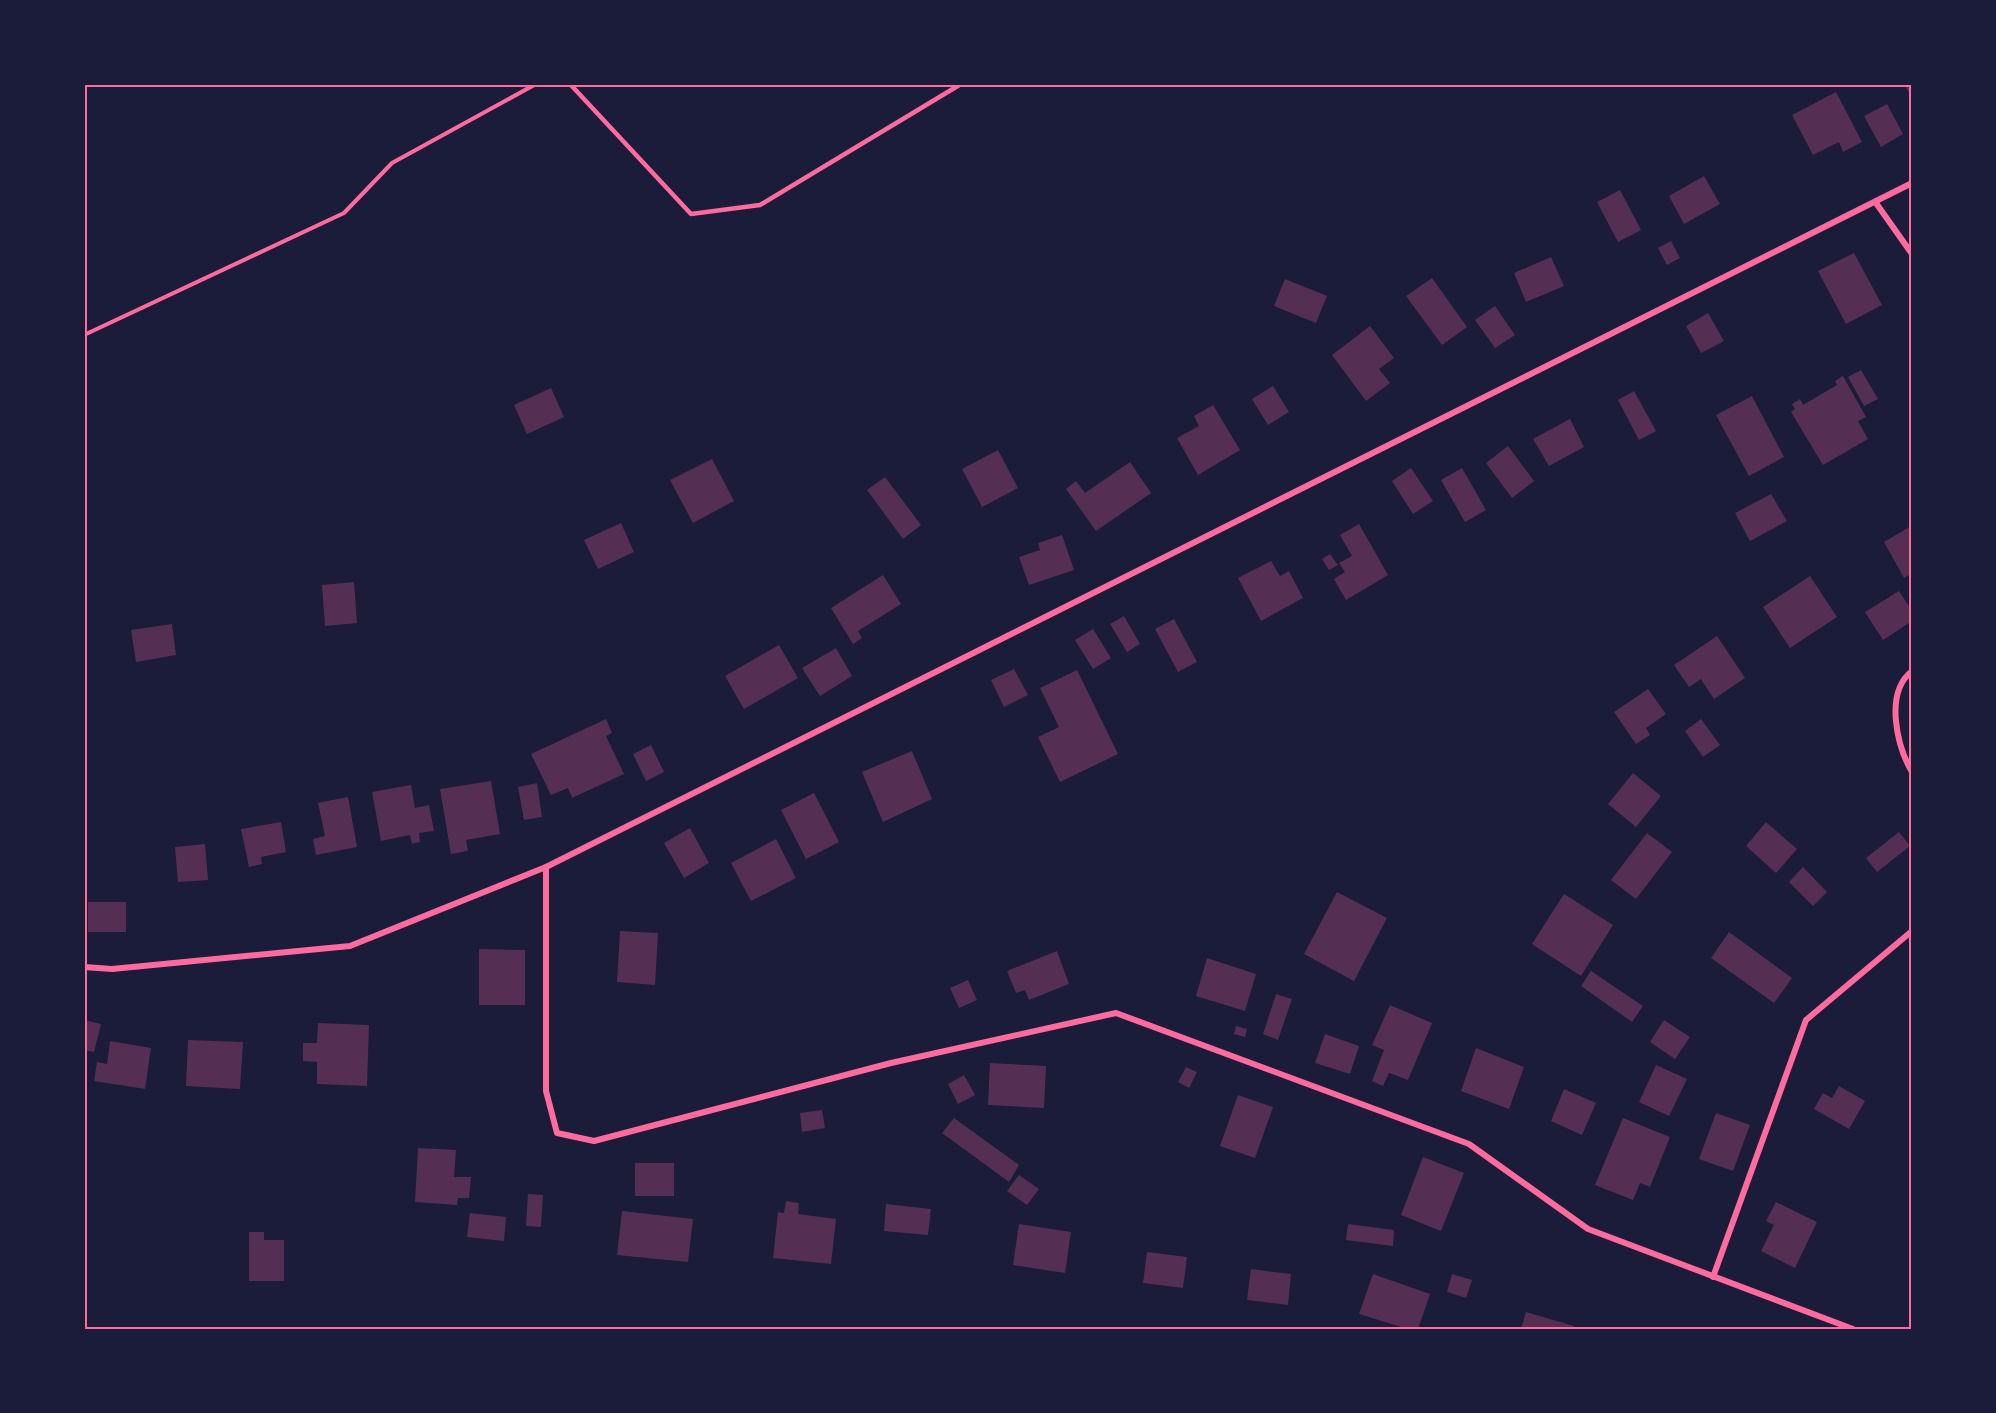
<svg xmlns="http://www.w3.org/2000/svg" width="1996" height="1413" viewBox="0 0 1996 1413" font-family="Lato,sans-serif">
<rect width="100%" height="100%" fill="#1b1b3a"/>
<g fill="#542f53">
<polygon points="1904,84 1912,84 1912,98"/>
<polygon points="1836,92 1862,142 1843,152 1839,142 1813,155 1792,115"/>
<polygon points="1887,104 1903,134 1881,147 1864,116"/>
<polygon points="1704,176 1720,204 1684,224 1669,196"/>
<polygon points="1620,190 1641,230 1618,242 1597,202"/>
<polygon points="1671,241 1680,258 1667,265 1658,248"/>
<polygon points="1854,253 1882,305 1846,324 1818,271"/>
<polygon points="1551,257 1564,286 1526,302 1514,273"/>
<polygon points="1432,278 1467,327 1442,345 1406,296"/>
<polygon points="1285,279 1327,296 1316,323 1274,306"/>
<polygon points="1495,306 1515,335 1495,348 1475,320"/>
<polygon points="1708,313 1724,341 1701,353 1686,326"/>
<polygon points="1370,326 1394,358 1379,369 1390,383 1366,401 1332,355"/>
<polygon points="1861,370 1878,399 1864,406 1848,377"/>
<polygon points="1843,376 1866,417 1858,421 1868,439 1823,465 1791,412 1795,409 1792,404 1800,399 1803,405 1837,385 1835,381"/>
<polygon points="1273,386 1289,412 1268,425 1252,399"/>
<polygon points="551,388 564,417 527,434 514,405"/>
<polygon points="1634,391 1656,431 1639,440 1618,400"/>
<polygon points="1752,396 1784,457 1749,476 1716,415"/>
<polygon points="1213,405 1240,450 1198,475 1177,438 1199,426 1194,416"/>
<polygon points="1570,419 1584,447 1549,466 1533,439"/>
<polygon points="1508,446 1534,481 1512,498 1486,463"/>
<polygon points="998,450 1018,488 982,507 962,469"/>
<polygon points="712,459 734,501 693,523 670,480"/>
<polygon points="1130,462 1151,493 1096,531 1066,489 1076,481 1085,493"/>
<polygon points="1411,468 1433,501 1413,514 1392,481"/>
<polygon points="1462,468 1486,510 1465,522 1441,480"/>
<polygon points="885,477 921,525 903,539 867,490"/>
<polygon points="1771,494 1787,521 1750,541 1735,513"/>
<polygon points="621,523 634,552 598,569 584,540"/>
<polygon points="1359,524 1388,575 1346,600 1334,579 1345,572 1339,563 1352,556 1340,535"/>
<polygon points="1911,526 1912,573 1904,578 1884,542"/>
<polygon points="1062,535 1074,570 1029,585 1019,557 1040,550 1038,543"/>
<polygon points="1330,554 1338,565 1329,570 1322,559"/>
<polygon points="1271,561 1280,576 1289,571 1303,598 1261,621 1238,578"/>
<polygon points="883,575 901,604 858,631 862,638 853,644 831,608"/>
<polygon points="1810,576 1837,617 1790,648 1763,607"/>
<polygon points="354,582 357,623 325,626 322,585"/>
<polygon points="1899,591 1912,611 1912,621 1883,640 1865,612"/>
<polygon points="1124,616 1140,644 1127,652 1110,624"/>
<polygon points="1174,619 1197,662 1178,672 1155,629"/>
<polygon points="172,624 176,655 136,662 131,630"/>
<polygon points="1093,629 1111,658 1093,669 1075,640"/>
<polygon points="1717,636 1745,678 1714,699 1701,679 1689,687 1674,665"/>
<polygon points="779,645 798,678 744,709 725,676"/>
<polygon points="836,648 852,676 820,696 802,668"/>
<polygon points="1014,669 1028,695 1004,707 991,680"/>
<polygon points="1077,670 1118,754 1060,782 1038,737 1059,727 1040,688"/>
<polygon points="1648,689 1666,714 1646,728 1650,735 1636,744 1614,712"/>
<polygon points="606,719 612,733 606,736 624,774 572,798 568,788 551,795 531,754"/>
<polygon points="1701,719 1720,745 1703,757 1685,731"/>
<polygon points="651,745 664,772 646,781 633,754"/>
<polygon points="912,751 932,799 883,822 862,772"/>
<polygon points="1633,773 1661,796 1636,827 1608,804"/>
<polygon points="491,781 500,834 466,840 468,851 451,854 440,789"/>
<polygon points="537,783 542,817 524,820 518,787"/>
<polygon points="411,785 415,808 429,805 434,831 419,833 420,842 414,843 412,844 410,835 381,841 372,792"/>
<polygon points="814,793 839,842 806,859 781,810"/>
<polygon points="348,797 357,847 316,855 313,839 325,836 318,803"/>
<polygon points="281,822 286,852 261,857 262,864 249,867 241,829"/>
<polygon points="1766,822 1797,849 1776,873 1746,846"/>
<polygon points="690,828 709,863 684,878 664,843"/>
<polygon points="1899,832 1910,846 1877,872 1866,858"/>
<polygon points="1647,833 1672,852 1636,899 1611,880"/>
<polygon points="776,839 796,878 751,901 731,863"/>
<polygon points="205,844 208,880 178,882 175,847"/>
<polygon points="1803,867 1827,892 1813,906 1789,882"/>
<polygon points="1337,892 1387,918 1354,981 1304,954"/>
<polygon points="1564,894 1613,925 1581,976 1532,944"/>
<rect x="88" y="902" width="38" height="30"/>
<polygon points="620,931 658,933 655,985 617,982"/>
<polygon points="1729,932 1792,978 1774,1003 1711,958"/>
<polygon points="479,949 525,950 525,1005 479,1005"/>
<polygon points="1057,951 1069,984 1029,1000 1025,990 1016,993 1007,971"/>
<polygon points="1207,958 1256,974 1245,1011 1196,996"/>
<polygon points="1591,971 1643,1006 1632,1022 1581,986"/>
<polygon points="968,980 977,1000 959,1008 950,988"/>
<polygon points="1276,994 1292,999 1278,1040 1263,1034"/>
<polygon points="1390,1005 1432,1023 1408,1080 1389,1073 1383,1086 1372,1081 1384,1050 1372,1045"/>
<polygon points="84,1020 101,1024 94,1052 84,1050"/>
<polygon points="1664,1020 1690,1037 1675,1059 1650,1042"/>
<polygon points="318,1023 369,1025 367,1086 317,1084 317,1062 303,1061 303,1043 317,1043"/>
<polygon points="1236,1026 1247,1029 1245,1037 1234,1034"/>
<polygon points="1325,1034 1359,1046 1350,1074 1315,1063"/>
<polygon points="188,1040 243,1042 240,1089 186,1086"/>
<polygon points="110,1041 151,1048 145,1089 94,1081 97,1062 107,1064"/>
<polygon points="1476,1048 1524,1067 1509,1109 1461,1091"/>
<polygon points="990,1063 1046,1066 1044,1108 988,1105"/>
<polygon points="1656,1065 1687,1079 1669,1116 1639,1102"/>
<polygon points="1186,1067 1197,1072 1189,1088 1178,1082"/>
<polygon points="964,1075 975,1095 958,1104 948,1084"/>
<polygon points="1839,1086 1865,1101 1849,1129 1814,1109 1823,1093 1832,1098"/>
<polygon points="1564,1089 1596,1103 1582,1135 1551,1121"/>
<polygon points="1238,1095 1273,1107 1255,1158 1220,1146"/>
<polygon points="822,1110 825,1128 802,1132 800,1113"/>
<polygon points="1716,1113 1750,1125 1733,1171 1699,1159"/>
<polygon points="954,1118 1019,1165 1009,1182 942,1133"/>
<polygon points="1623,1118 1670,1137 1650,1187 1640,1183 1633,1200 1595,1185"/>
<polygon points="418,1148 456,1150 454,1177 471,1177 469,1198 458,1198 457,1205 415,1202"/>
<polygon points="1423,1157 1464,1173 1441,1231 1401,1215"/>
<rect x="635" y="1163" width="39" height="33"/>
<polygon points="1019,1175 1039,1189 1027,1205 1007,1191"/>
<polygon points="528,1194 543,1195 541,1227 526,1226"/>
<polygon points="786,1201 799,1203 798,1214 836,1219 831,1264 773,1258 778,1212 784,1213"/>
<polygon points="1776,1202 1817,1222 1795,1268 1761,1251 1774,1225 1766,1221"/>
<polygon points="886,1204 931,1209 928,1235 884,1231"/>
<polygon points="622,1211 693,1219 688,1262 617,1255"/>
<polygon points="470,1213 506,1217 504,1241 467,1237"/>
<polygon points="1019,1224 1071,1232 1065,1273 1013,1265"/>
<polygon points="1348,1224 1394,1230 1393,1246 1346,1240"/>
<polygon points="249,1232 264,1232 264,1240 284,1240 284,1281 249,1281"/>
<polygon points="1147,1252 1187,1257 1183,1288 1143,1283"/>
<polygon points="1251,1269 1291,1274 1288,1305 1247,1300"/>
<polygon points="1373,1274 1430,1294 1418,1329 1408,1329 1359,1314"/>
<polygon points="1452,1274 1472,1280 1466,1298 1447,1292"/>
<polygon points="1526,1312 1574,1326 1573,1329 1521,1329"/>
</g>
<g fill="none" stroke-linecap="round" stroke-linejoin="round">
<polyline stroke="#ff6b9d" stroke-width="4" points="84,335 344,213 392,163 536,84"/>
<polyline stroke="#ff6b9d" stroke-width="4.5" points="570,84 691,214 760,205 961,84"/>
<g stroke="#ff6b9d" stroke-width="6">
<polyline points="1876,203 1912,254"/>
<path d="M1912,671C1884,693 1897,746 1912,772"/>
<polyline points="546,867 546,1091 557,1133 594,1141 891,1063 1116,1013 1469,1144 1588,1229 1853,1329"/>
<polyline points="84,967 112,969 350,946 546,867 1912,183"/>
<polyline points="1713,1277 1806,1020 1912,931"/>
</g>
</g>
<rect width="1996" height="1413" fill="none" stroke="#1b1b3a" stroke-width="171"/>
<rect x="86" y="86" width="1824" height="1242" fill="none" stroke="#ff6b9d" stroke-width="2"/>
</svg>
